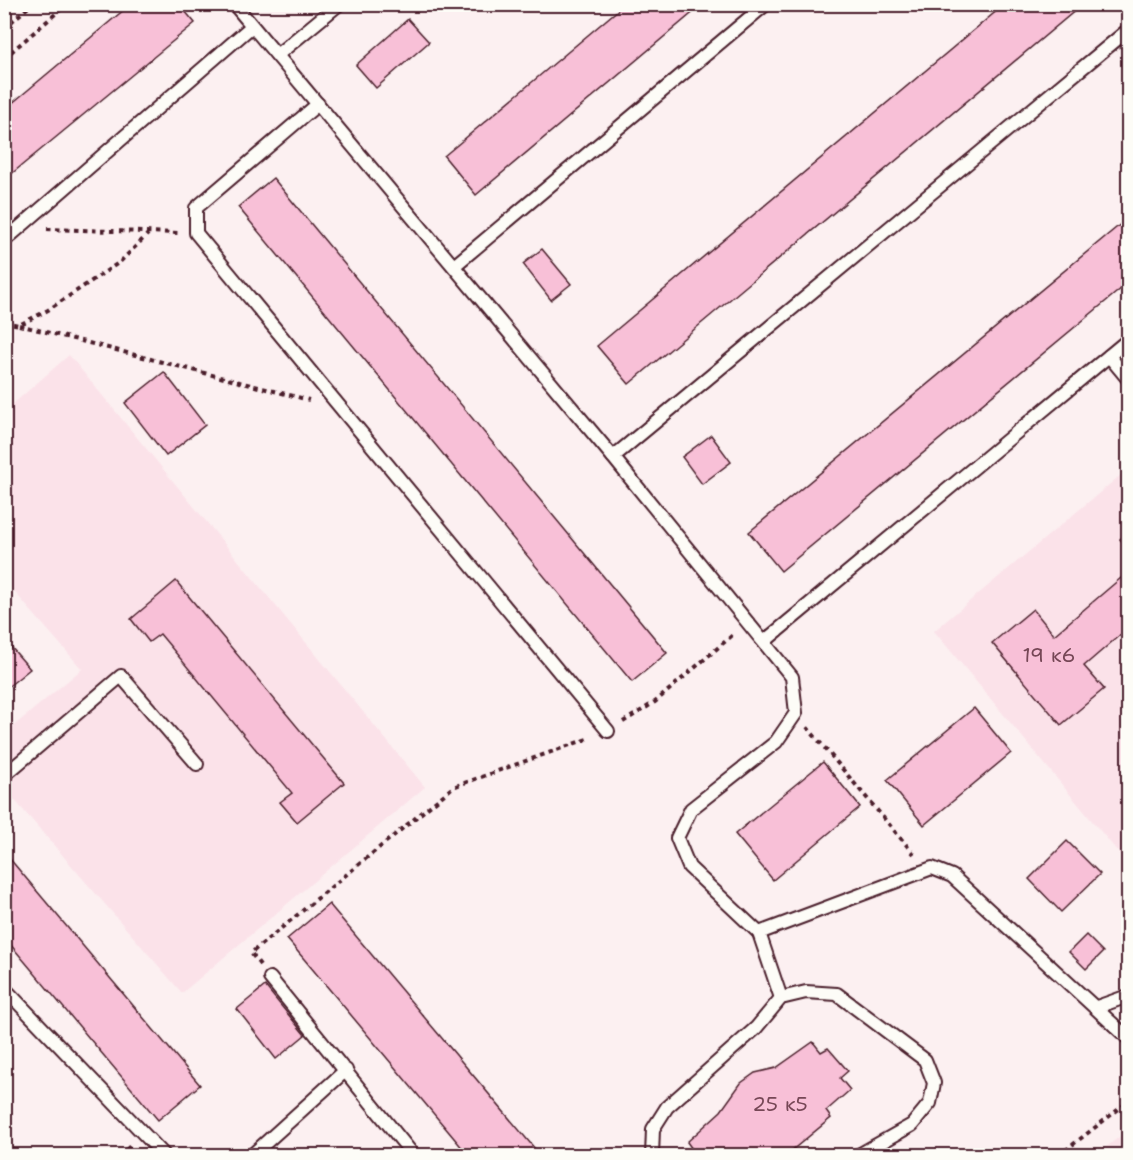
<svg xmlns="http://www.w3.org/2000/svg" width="1133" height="1160" viewBox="0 0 1133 1160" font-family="'Shantell Sans',sans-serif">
<rect width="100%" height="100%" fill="#fcf0f1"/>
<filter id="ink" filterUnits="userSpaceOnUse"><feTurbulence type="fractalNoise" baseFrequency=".0167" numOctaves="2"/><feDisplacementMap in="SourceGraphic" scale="12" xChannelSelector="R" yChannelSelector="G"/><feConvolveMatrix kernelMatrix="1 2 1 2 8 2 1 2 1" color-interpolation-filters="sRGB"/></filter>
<g filter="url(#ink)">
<g fill="#fbe2e9">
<polygon points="69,355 425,787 182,993 5,789 4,734 82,669 4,580 5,411"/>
<polygon points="1128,469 1128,864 934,631"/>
<polygon points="1128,1130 1128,1155 1096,1155"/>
</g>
<g fill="#f8c0d7" stroke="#4a1f2b" stroke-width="1.5">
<polygon points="131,4 179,4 195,23 4,180 4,110"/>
<polygon points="625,4 703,4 476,195 444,156"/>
<polygon points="1005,4 1083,4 629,384 597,346"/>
<polygon points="408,19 429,42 376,88 356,65"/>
<polygon points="273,178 667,653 632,682 238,207"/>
<polygon points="1128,218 1128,283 781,571 749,532"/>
<polygon points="542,249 571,284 551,300 523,264"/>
<polygon points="164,372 205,425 166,456 125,403"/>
<polygon points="711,435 731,462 702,484 682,457"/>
<polygon points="1128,532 1128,549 1120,539"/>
<polygon points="1128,572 1128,628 1084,666 1104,689 1061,725 992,643 1033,609 1054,635"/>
<polygon points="176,581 344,783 297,822 280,802 292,793 160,634 149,642 131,619"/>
<polygon points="4,639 30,669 4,690"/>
<polygon points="974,708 1011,753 924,825 887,780"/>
<polygon points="823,762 860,807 773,880 735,834"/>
<polygon points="1067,841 1100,874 1061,912 1029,879"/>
<polygon points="4,852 200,1085 158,1120 4,937"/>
<polygon points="329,904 541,1156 469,1156 304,959 287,939"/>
<polygon points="1086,935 1103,952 1086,969 1069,952"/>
<polygon points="265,986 305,1035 276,1059 237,1009"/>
<polygon points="813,1042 821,1052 828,1048 848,1071 840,1078 850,1090 826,1111 831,1118 785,1156 697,1156 687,1142 721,1111 741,1083 755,1073 776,1068"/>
</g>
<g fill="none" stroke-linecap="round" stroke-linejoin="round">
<defs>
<g id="service">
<polyline points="234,4 613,457 792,677 796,713 776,742 691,809 677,838 689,867 759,933 932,868 952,876 1128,1038"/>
<polyline points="277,55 339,4"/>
<polyline points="318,104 196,208 196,233 608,731"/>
<polyline points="4,241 252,26"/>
<polyline points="454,266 766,4"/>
<polyline points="1109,356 1128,379"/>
<polyline points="613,457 1128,30"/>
<polyline points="765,641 1128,340"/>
<polyline points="4,772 6,774 121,676 197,764"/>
<polyline points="759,933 781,998"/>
<polyline points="270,978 414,1156"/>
<polyline points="4,988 165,1156"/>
<polyline points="1097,1007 1128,996"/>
<polyline points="251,1156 346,1070"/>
<polyline points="652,1156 653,1129 667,1107 756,1028 781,998 806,992 837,994 925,1060 934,1083 930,1103 912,1125 857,1156"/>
</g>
</defs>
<use href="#service" stroke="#4a1f2b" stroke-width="16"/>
<g stroke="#4a1f2b" stroke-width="4" stroke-dasharray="4.5 4.5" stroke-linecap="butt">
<polyline points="4,28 32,4"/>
<polyline points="4,58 67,4"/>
<polyline points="47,229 178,233"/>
<polyline points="4,322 19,325 48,310 120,262 148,234"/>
<polyline points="19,325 309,400"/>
<polyline points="623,722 655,702 735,633"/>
<polyline points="807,727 914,854"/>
<polyline points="260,965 251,953 453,787 590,738"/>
<polyline points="120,1156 130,1146"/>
<polyline points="1058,1156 1128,1102"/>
</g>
<use href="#service" stroke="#fdfcf7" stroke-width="12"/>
</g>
</g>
<g text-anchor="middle" stroke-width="4.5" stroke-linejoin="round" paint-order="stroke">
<g font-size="20" fill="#764756">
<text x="1049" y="662">19 к6</text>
<text x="780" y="1111">25 к5</text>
</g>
</g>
<rect width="1133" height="1160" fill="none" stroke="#fdfcf7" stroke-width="24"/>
<rect x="12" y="12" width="1109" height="1136" fill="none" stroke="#4a1f2b" stroke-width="2" filter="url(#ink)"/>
</svg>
